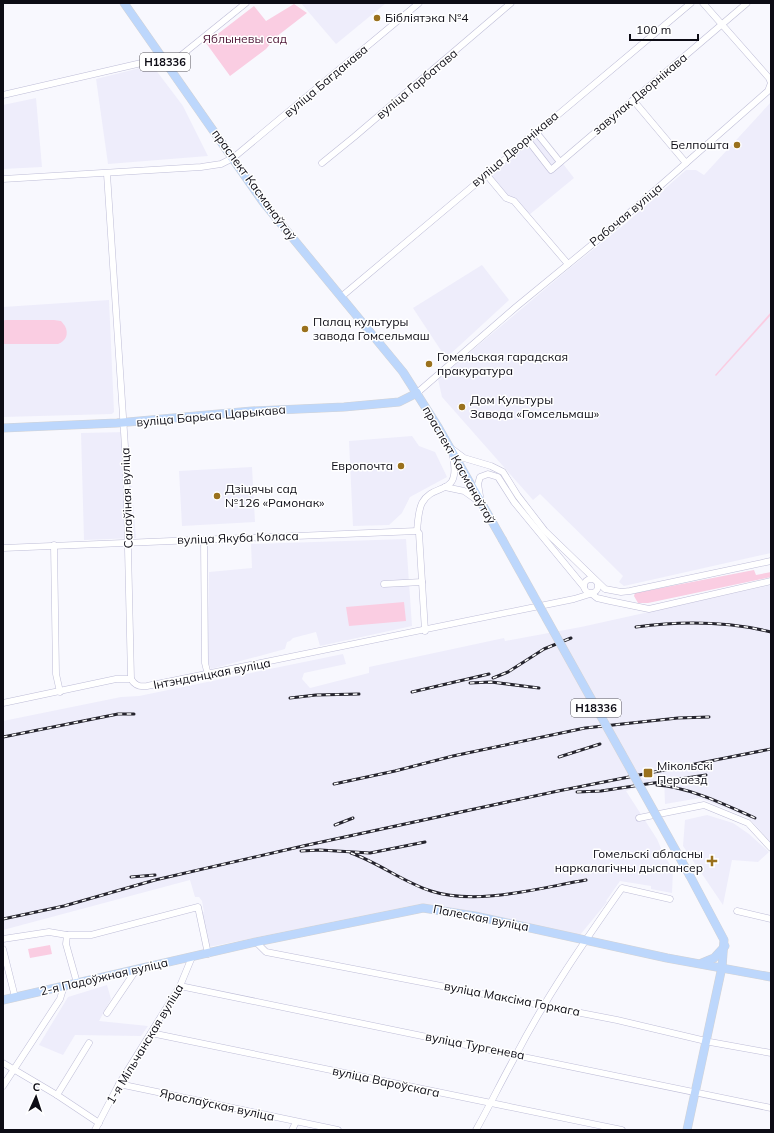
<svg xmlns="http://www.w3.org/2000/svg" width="774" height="1133" viewBox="0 0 774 1133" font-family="Mulish,sans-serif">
<rect width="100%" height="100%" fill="#f8f8fe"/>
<g fill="#eeedfb">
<polygon points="301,3 386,3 336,44"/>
<polygon points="152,65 183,106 208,156 108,164 96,79"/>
<polygon points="36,98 42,167 3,169 3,105"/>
<polygon points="771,102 771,553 624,586 619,582 623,576 540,494 533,500 442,397 438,379 570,268 625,224 686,170 696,170 704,175"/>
<polygon points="540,134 574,178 529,215 506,196 490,177"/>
<polygon points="482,265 509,300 446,358 413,308"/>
<polygon points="109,300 114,412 112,414 3,417 3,307"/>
<polygon points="127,432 136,538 84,540 81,433"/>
<polygon points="412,436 419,446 435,452 447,477 410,497 402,513 389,525 353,526 349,441"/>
<polygon points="252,467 255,522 182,526 179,471"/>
<polygon points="406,539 412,626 320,646 316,632 293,638 290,641 287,642 285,649 211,669 208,662 207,647 209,572 252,568 251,544"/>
<polygon points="771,585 771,843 749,818 700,798 665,804 664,777 626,791 657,839 663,853 673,870 672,893 651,889 651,886 620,881 606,901 607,902 580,935 435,905 420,904 209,947 202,913 204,912 202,901 199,897 195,897 190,880 3,930 3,721 121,697 139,696 343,654 346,664 304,673 302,679 310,688 369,673 369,667 504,638 505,641 581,627"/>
<polygon points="707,815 733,823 749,834 769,852 758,862 732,860 723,905 683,846 685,820"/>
<polygon points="107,985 111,999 99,1021 148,1026 141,1036 75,1035 63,1055 39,1045 68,997"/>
</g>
<g fill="#facde2">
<polygon points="294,4 307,13 276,37 266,49 230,76 206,43 254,6 266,21"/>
<polygon points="771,312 771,315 716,376 715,375"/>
<path d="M5,320H54L61,321L65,326C69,334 66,341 58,344H3V321Z"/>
<polygon points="754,570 756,575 771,572 771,577 648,603 638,603 634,596 635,593"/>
<polygon points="404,602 406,621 349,626 346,607"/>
<polygon points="50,945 52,954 30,958 28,949"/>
</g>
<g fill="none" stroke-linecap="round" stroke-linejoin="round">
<defs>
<g id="minor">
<polyline points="168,66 246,3"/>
<polyline points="3,95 163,58"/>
<polyline points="633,100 686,163"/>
<polyline points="536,132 560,162"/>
<polyline points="527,139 551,170 747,3"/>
<polyline points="322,163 354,137 511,3"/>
<polyline points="107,174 126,462 131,679"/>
<polyline points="486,174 506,198 514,201 568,264"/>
<polyline points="3,179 201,167 221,164 233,158 419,3"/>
<polyline points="341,297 691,3"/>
<polyline points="417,393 516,307 611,229 768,91 771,83 769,78 703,3"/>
<polyline points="452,449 464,458 491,466 503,472 518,496 545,531 605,589 621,592 630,591 771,561"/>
<polyline points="445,487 464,491 478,501"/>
<polyline points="480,496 478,484 480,477 488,474 498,477 514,502 584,587"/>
<polyline points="204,541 205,663 208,675"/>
<polyline points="54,545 56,674 60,692"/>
<polyline points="3,548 417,531"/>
<circle cx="591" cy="586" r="7"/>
<polyline points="384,584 422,582"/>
<polyline points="592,594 597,598 610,601 649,609 771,581"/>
<path d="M425,631L419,533L417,531C418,522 418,511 422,503C434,481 461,498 453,457"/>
<path d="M3,703L116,679H131C135,686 140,687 147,686L574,599L590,594"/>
<polyline points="639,818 704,805 748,823 771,848"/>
<polyline points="737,911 771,919"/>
<polyline points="67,935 66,944 77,983"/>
<polyline points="3,939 49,932 67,935 91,935 198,907 208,954"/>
<polyline points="256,942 266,952 617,1020 710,1042 771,1053"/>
<polyline points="3,949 15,997"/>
<polyline points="180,986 771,1108"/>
<polyline points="107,1013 136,970"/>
<polyline points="151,1033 622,1130"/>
<polyline points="3,1063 57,1095 99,1123"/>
<polyline points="119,1084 338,1130"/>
<polyline points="3,1086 60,999 64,986"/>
<polyline points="57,1095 89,1043"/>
<polyline points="95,1130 119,1084 180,986 192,957"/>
<polyline points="292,1130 296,1122"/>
<path d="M476,1130C490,1105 502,1080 516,1055C546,997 584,942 622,888L670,899"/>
</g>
<g id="major">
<polyline points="124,3 263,202 403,372 438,427 502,539"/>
<polyline points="3,428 117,423 252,411 344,407 399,402 417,393"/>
<polyline points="702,963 714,958 725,946"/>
<polyline points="3,1000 256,942 423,908 475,916 667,958 771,977"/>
<polyline points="687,1130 722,967 724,940 690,876"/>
</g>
</defs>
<use href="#minor" stroke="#bebdd7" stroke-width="7"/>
<use href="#major" stroke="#d3d3d5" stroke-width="9"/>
<use href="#minor" stroke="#fff" stroke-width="6"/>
<use href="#major" stroke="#bdd7fc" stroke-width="8"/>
<defs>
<g id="rail">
<path d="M636,627C681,621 726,621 771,632"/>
<polyline points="493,678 508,672 544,649 571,638"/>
<polyline points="470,683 491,682 539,688"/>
<polyline points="412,692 489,674"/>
<polyline points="290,698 316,695 359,694"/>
<polyline points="3,737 118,714 134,714"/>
<polyline points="559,757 600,744"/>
<polyline points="334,784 395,771 453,756 585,728 678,718 709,717"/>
<path d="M657,785C686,786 728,806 755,818"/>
<polyline points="577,792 601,791 706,775"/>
<polyline points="335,825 353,818"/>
<polyline points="301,851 320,850 370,853 425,842"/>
<path d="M351,853C379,863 403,882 431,891C477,906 539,888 586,880"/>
<polyline points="131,877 155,875"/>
<polyline points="3,919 64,906 155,880 303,846 558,791 771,749"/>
</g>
</defs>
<use href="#rail" stroke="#25242d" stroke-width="3"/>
<use href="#rail" stroke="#fff" stroke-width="1.5" stroke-dasharray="4.5" stroke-linecap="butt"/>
<defs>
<polyline id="major-bridge" points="502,539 690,876"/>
</defs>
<use href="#major-bridge" stroke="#d3d3d5" stroke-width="9" stroke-linecap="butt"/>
<use href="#major-bridge" stroke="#bdd7fc" stroke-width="8"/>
</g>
<g fill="#9a711d" stroke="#fff" stroke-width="1.5">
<circle cx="377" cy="18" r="4"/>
<circle cx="737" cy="145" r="4"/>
<circle cx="305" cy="329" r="4"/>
<circle cx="429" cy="364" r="4"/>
<circle cx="462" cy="407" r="4"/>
<circle cx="401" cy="466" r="4"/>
<circle cx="217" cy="496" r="4"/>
<rect x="643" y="768" width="10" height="10" rx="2"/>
<path d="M710 855h4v4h4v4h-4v4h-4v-4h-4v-4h4z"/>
</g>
<g text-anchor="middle" stroke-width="3" stroke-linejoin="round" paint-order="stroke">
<g fill="#fff" stroke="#56555b" stroke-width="1">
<rect x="140" y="53" width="50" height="18" rx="3"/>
<rect x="571" y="699" width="50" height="18" rx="3"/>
</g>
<g font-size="11" font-weight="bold" fill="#0d0c15">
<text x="165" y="66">Н18336</text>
<text x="596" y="712">Н18336</text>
</g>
<g font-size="12" fill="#0d0c15" stroke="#fff" text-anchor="start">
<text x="385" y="22">Бібліятэка №4</text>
<text x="729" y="149" text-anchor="end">Белпошта</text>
<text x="313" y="326">Палац культуры<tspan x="313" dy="14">завода Гомсельмаш</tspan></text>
<text x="437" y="361">Гомельская гарадская<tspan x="437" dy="14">пракуратура</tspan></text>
<text x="470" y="404">Дом Культуры<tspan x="470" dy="14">Завода «Гомсельмаш»</tspan></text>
<text x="393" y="470" text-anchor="end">Европочта</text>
<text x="225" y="493">Дзіцячы сад<tspan x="225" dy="14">№126 «Рамонак»</tspan></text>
<text x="657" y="770">Мікольскі<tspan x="657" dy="14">Пераезд</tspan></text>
<text x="703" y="858" text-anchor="end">Гомельскі абласны<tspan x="703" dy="14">наркалагічны дыспансер</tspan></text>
</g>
<g font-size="12" fill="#4d1435" stroke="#fff">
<text x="245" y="43">Яблыневы сад</text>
</g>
<g font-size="12" fill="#0d0c15" stroke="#fff">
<text transform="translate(326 81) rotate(-40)" y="4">вуліца Багданава</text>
<text transform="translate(417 84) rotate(-40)" y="4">вуліца Гарбатава</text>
<text transform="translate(640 94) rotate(-40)" y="4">завулак Дворнікава</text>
<text transform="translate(515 149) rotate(-40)" y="4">вуліца Дворнікава</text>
<text transform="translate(254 185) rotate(54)" y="4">праспект Касманаўтаў</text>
<text transform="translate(626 215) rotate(-40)" y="4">Рабочая вуліца</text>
<text transform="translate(211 416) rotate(-5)" y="4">вуліца Барыса Царыкава</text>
<text transform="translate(459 465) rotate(60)" y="4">праспект Касманаўтаў</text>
<text transform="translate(127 498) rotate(-92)" y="4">Салаўіная вуліца</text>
<text transform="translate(238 538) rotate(-2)" y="4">вуліца Якуба Коласа</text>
<text transform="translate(212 674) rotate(-11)" y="4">Інтэнданцкая вуліца</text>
<text transform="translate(481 918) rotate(11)" y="4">Палеская вуліца</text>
<text transform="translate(104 977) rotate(-13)" y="4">2-я Падоўжная вуліца</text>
<text transform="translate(512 999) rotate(11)" y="4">вуліца Максіма Горкага</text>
<text transform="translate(145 1044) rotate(-59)" y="4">1-я Мільчанская вуліца</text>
<text transform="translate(475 1046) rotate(11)" y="4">вуліца Тургенева</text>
<text transform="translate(386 1082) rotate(12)" y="4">вуліца Вароўскага</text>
<text transform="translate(217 1105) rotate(12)" y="4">Яраслаўская вуліца</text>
</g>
</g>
<rect width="774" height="1133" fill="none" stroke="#0d0c15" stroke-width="8"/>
<g transform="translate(36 1097) rotate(3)" stroke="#ffffff" stroke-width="3" paint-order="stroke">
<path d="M0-3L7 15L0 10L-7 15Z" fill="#0d0c15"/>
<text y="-6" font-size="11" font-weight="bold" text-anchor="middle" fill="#0d0c15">С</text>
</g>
<path d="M630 34v6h68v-6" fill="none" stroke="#0d0c15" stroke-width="2"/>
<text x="636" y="34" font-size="12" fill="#0d0c15" stroke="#ffffff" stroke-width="3" paint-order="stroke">100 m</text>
</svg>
